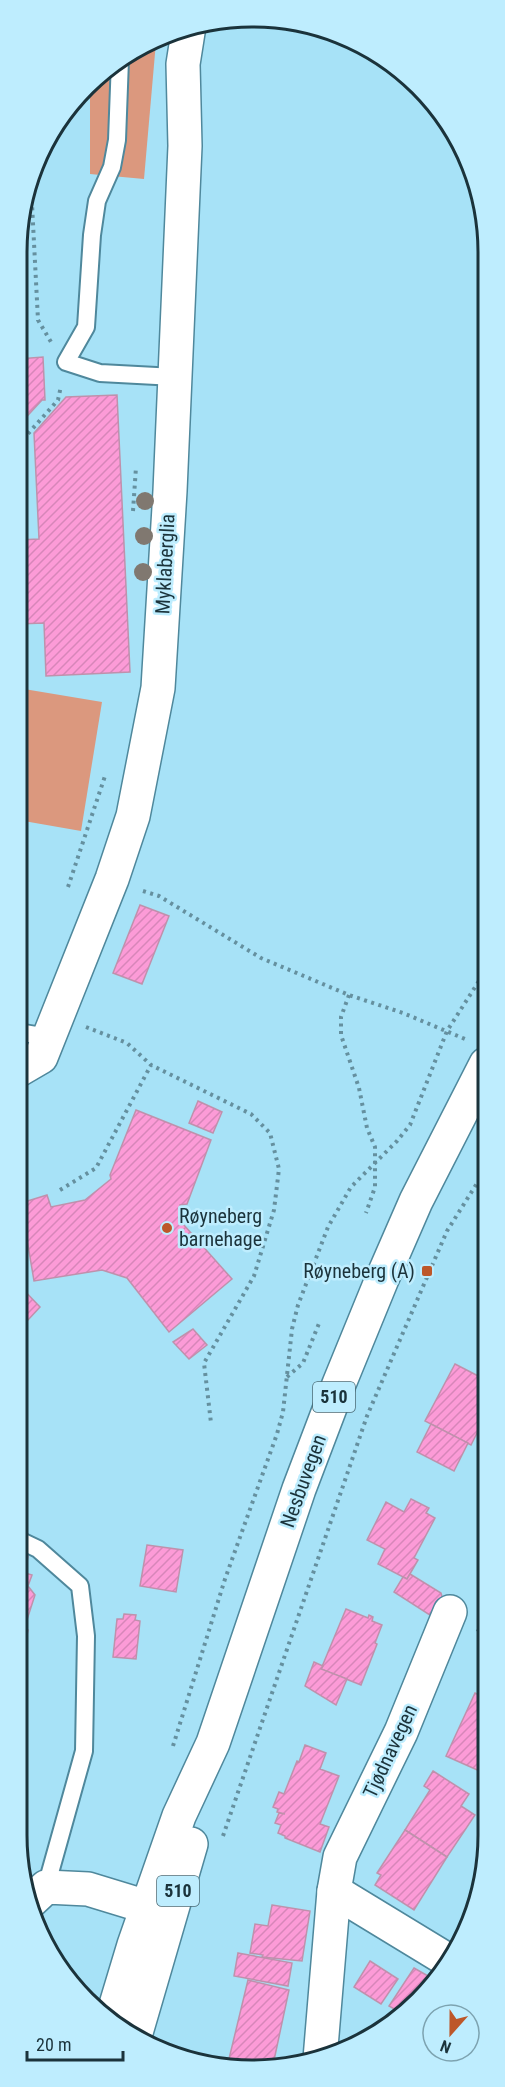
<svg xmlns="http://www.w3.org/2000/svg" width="505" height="2087" viewBox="0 0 505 2087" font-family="'Roboto Condensed',sans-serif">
<defs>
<pattern id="building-hatch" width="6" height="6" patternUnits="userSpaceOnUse" patternTransform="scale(1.5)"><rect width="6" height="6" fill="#fc9bd7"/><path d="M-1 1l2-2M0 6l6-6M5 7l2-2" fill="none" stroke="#d786b9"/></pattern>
</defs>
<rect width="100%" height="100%" fill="#a7e2f7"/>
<g fill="#db987e">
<polygon points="156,42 144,179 90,174 90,86 109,65"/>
<polygon points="18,688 102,702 81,831 18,820"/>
</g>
<g fill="url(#building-hatch)" stroke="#bf91ac" stroke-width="1.5">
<polygon points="43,357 45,400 42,400 18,426 18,359"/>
<polygon points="117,395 130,672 46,676 44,623 18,624 18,540 39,539 34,433 66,397"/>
<polygon points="140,905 169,916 142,984 113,973"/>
<polygon points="198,1101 222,1112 213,1133 189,1123"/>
<polygon points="136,1110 211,1140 187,1204 180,1205 183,1224 232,1279 169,1332 127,1278 102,1270 34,1281 21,1203 47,1195 51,1207 85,1200 111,1179 110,1175"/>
<polygon points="20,1286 40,1307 28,1320 17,1309 17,1289"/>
<polygon points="193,1329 207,1345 189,1359 173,1342"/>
<polygon points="455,1364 486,1380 486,1415 471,1445 425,1421"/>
<polygon points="431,1424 468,1443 454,1471 417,1452"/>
<polygon points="411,1499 429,1508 426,1513 435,1518 414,1558 418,1560 407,1579 378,1564 385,1549 367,1540 386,1502 404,1512"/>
<polygon points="147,1545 183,1550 176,1592 140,1586"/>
<polygon points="17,1554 28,1556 25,1573 32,1575 28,1586 35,1595 24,1629 28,1630 27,1635 17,1633"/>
<polygon points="410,1574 441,1593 444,1605 436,1619 394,1592 403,1577 407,1579"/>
<polygon points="346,1609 368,1618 369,1615 373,1617 372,1621 382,1625 375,1643 377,1644 361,1685 321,1669"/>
<polygon points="124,1614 136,1615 135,1620 140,1621 136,1659 113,1657 117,1619 123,1619"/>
<polygon points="314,1662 323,1666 321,1669 347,1679 336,1705 305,1686"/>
<polygon points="475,1693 486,1698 486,1767 484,1773 446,1756"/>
<polygon points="305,1745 326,1753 320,1769 339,1776 320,1824 329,1827 320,1852 285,1838 285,1836 278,1833 281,1825 275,1823 279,1813 285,1814 277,1812 278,1809 273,1807 279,1792 284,1794 297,1761 299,1762"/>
<polygon points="433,1771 469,1794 461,1806 475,1815 447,1857 405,1830 430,1790 424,1786"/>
<polygon points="405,1830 447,1857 414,1910 375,1885 381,1875 377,1873"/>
<polygon points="272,1905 310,1911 302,1961 262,1957 263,1955 250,1953 255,1924 268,1926"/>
<polygon points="238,1953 292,1963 288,1986 234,1976"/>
<polygon points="370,1961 398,1979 381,2004 354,1987"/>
<polygon points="414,1968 428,1976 430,1974 435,1977 403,2014 389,2006"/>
<polygon points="248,1980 289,1990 273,2065 250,2068 228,2063"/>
</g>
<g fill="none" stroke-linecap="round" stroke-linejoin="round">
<defs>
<g id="lane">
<polyline points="120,60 117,140 112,167 97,201 92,235 86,327 66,362 100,373 175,377"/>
<polyline points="18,1032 48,1037"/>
<polyline points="17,1539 38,1549 80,1586 86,1636 84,1751 46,1887"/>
</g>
<g id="street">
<polyline points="17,1071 41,1057 112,879 133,816 158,688 170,491 185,146 183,64 189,26"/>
<polyline points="334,1891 449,1961"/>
<polyline points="30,1902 46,1887 88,1889 147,1907"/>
<polyline points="320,2059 334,1891 340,1857 401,1732 450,1612"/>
</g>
<g id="primary">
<polyline points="112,2018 134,1945 179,1816 213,1743 299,1489 339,1384 382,1279 416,1201 486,1064"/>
<polyline points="135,2036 191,1844"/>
</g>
</defs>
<use href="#lane" stroke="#4f889c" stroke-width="20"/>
<use href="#street" stroke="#4f889c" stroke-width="36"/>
<use href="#primary" stroke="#4f889c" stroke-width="36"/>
<g stroke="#65909f" stroke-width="4" stroke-dasharray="3 4.5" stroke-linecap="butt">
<polyline points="31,185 38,320 51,342"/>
<polyline points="18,445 58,400 61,386"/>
<polyline points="133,511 136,467"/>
<polyline points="68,887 105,776"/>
<polyline points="143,891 159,896 261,958 349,995 403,1013 465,1039"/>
<polyline points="349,995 341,1017 341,1035 359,1088 367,1128 375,1147 375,1187 366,1213"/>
<polyline points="86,1027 127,1043 151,1065 251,1114 270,1133 279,1169 274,1210 254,1276 204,1363 211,1423"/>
<polyline points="60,1190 96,1168 151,1065"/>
<polyline points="287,1377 303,1363 320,1321"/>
<polyline points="477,1629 486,1635"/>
<polyline points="173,1746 225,1579 277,1434 283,1412 292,1329 298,1305 328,1227 351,1187 397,1141 410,1125 447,1031 486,970"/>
<polyline points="223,1836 367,1416 447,1231 486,1169"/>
</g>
<use href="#lane" stroke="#fff" stroke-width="16"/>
<use href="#street" stroke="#fff" stroke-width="33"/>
<use href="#primary" stroke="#fff" stroke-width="33"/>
</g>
<g fill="#807870">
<circle cx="145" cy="501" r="9"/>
<circle cx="144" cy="536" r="9"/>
<circle cx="143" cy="572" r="9"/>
</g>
<g fill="#bd5729" stroke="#beedfe" stroke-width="2">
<circle cx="167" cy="1228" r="6"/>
<rect x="421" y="1265" width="12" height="12" rx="3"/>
</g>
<g text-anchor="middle" stroke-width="5" stroke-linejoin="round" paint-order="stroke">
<g fill="#beedfe" stroke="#4c6b76" stroke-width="1.5">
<rect x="313" y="1382" width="42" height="30" rx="4.5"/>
<rect x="157" y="1876" width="42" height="30" rx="4.5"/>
</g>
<g font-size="18" font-weight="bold" fill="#1b333b">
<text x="334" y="1403">510</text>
<text x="178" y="1897">510</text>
</g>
<g font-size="20" fill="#1b333b" stroke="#beedfe">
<text transform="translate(165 564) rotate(-87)" y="7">Myklaberglia</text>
<text transform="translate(303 1481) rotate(-70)" y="7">Nesbuvegen</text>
<text transform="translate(390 1751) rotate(-65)" y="7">Tjødnavegen</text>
</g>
<g font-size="20" fill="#1b333b" stroke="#beedfe" text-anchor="start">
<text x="179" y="1223">Røyneberg<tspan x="179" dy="23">barnehage</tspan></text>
<text x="415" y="1278" text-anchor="end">Røyneberg (A)</text>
</g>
</g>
<path d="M0 0H505V2087H0ZM252 27H253A225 225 0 0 1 478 252V1835A225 225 0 0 1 253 2060H252A225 225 0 0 1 27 1835V252A225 225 0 0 1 252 27Z" fill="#beedfe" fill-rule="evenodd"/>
<path fill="none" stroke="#1b333b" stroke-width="3" d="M252 27H253A225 225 0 0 1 478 252V1835A225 225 0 0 1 253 2060H252A225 225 0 0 1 27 1835V252A225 225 0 0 1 252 27Z"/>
<g transform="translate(451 2033) rotate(201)"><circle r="28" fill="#beedfe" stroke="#7da3b0" stroke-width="1.5"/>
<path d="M0-4.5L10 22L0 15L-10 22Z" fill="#bd5729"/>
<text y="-9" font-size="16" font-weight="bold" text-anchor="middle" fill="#1b333b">N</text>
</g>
<path d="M27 2051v9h96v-9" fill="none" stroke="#1b333b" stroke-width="3"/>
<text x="36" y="2051" font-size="18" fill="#1b333b" stroke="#beedfe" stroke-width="4.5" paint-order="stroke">20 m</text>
</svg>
